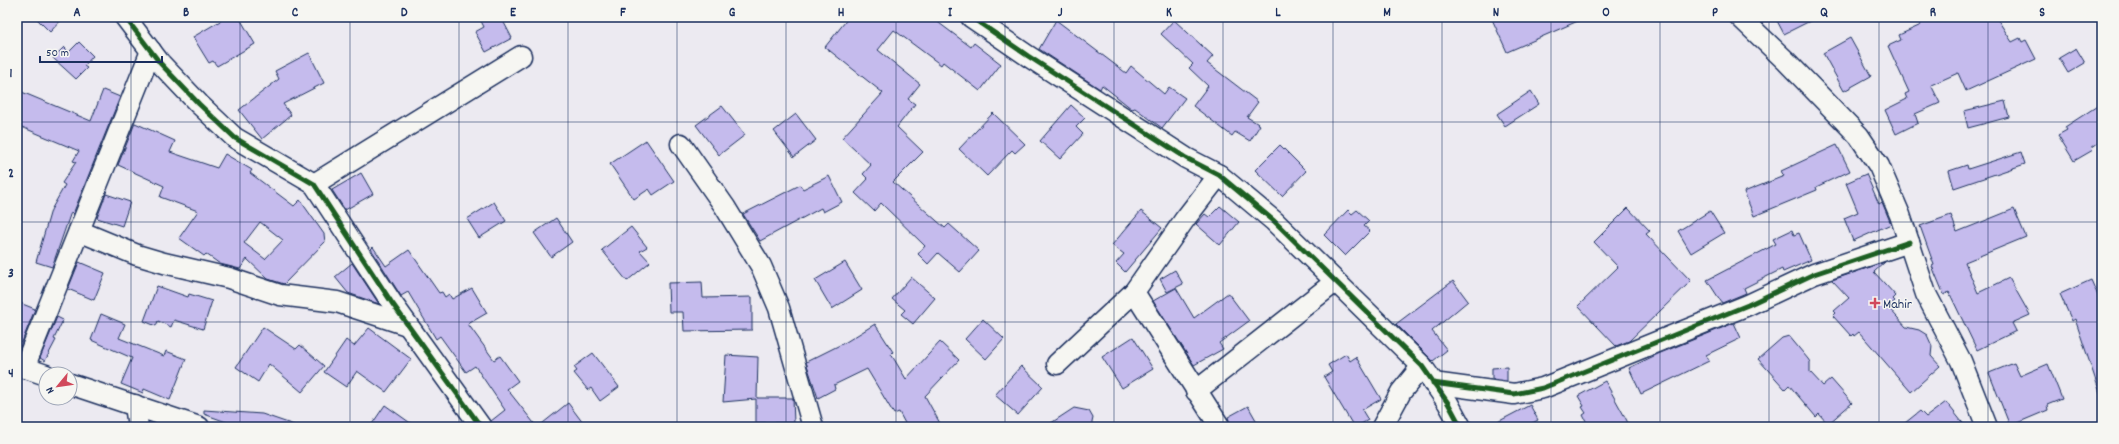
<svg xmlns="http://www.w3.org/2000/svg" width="2119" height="444" viewBox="0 0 2119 444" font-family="Dekko,sans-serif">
<rect width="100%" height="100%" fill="#eceaf1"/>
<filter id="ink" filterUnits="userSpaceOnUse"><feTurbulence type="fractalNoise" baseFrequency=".025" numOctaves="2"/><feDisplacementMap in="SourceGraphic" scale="8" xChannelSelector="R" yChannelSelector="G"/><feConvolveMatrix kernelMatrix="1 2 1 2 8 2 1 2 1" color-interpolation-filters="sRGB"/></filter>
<g filter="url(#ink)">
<g fill="#c5bbed" stroke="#1b2f5e" fill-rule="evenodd">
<polygon points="35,17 64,17 50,32"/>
<polygon points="227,17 239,17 255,44 217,66 213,61 209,63 193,37"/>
<polygon points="479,17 501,17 512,38 486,52 475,32 484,27"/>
<polygon points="849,17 931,17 971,47 974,43 1001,64 980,91 943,62 941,65 894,30 878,50 920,84 908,99 915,104 897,127 923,152 893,182 945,228 949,224 979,251 960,272 938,253 928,264 918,254 925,246 881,203 874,211 855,193 868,179 863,174 871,165 842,138 883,93 825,47"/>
<polygon points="1491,17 1587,17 1507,52"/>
<polygon points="1775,17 1818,17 1784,34"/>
<polygon points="1931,17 1996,17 2012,42 2020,38 2022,42 2026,40 2036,59 1966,91 1958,73 1931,85 1940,103 1915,114 1918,123 1896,134 1885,110 1907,99 1905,94 1909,92 1888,46 1901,40 1899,35 1921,25 1920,23"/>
<polygon points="1056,20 1126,73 1131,66 1164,94 1169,87 1185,98 1162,128 1135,108 1132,109 1102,85 1100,89 1039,49"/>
<polygon points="1174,20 1213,56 1207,63 1258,102 1247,117 1260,125 1250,141 1235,132 1232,136 1193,106 1208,86 1189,68 1193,64 1161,34"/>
<polygon points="1850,38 1871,76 1844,91 1823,53"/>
<polygon points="79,42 93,56 84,66 87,68 76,79 53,58 64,47 69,52"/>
<polygon points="2076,48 2085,63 2068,73 2059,58"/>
<polygon points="309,53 324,83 283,104 291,115 262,139 239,110 279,79 275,71"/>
<polygon points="17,90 91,121 103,90 120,97 73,214 71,212 52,267 36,262 51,210 65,185 62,183 76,162 73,161 79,151 17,125"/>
<polygon points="1531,91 1539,104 1505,126 1497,114"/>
<polygon points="2005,101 2009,117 1968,128 1964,111"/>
<polygon points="2102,103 2102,140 2091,148 2093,150 2074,161 2058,135 2067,130 2065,127"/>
<polygon points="1071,105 1085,118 1076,127 1083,134 1060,159 1040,141"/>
<polygon points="722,106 745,135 719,155 696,125"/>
<polygon points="993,113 1025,144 1015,153 1012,150 987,176 959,149"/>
<polygon points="796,114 816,140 794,157 774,131"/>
<path d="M135,123L175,141L170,152L217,168L225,154L252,170L250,173L294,206L300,200L324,234L325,242L284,284L268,279L247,259L240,269L220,264L206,254L204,256L179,238L198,211L160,197L164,186L118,165ZM260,222L283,240L265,259L244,243Z"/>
<polygon points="646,140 674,181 653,195 649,189 634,199 610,164"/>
<polygon points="1280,145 1306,171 1282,196 1255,170"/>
<polygon points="1837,145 1850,171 1816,187 1817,190 1754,216 1744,192 1784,176 1781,171"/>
<polygon points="2021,152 2025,164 1954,188 1949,171 1967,165 1968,169"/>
<polygon points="361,173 373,194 345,210 332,190"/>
<polygon points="1866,174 1879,204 1882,202 1891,224 1853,241 1844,218 1858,212 1846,183"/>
<polygon points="829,176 842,202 823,212 821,208 760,241 743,214 800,185 803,189"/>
<polygon points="106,194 130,202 122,226 97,218"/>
<polygon points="494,202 506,221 479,238 467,219"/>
<polygon points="1220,206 1239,222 1220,245 1196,224 1205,214 1209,217"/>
<polygon points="1628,208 1650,231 1646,234 1691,281 1629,341 1616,346 1578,306 1618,267 1594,242"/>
<polygon points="2014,209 2026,237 1965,262 1978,293 2009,278 2030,315 2012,323 2016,331 1977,350 1949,292 1944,295 1932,266 1934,265 1920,226 1951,215 1957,232"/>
<polygon points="1348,210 1352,214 1357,210 1369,221 1364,226 1370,231 1345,256 1324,235"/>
<polygon points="1141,211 1162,228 1125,272 1116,263 1124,254 1112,245"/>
<polygon points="1710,211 1724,233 1691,253 1678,231"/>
<polygon points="556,218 572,242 551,257 534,233"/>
<polygon points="631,227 647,247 640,251 650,262 627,281 602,250"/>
<polygon points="1792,230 1794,235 1799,233 1811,260 1783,272 1782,269 1744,288 1746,293 1722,303 1707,280 1776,244 1773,239"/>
<polygon points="373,247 386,266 409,250 439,293 442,292 445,297 449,294 452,299 472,288 487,313 468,324 494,360 500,356 518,381 507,389 537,427 492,427 491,421 505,410 475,366 466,372 440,336 436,339 408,292 401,296 371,249"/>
<polygon points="79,262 105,273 94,300 68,289"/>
<polygon points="845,262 862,290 832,309 815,280"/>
<polygon points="1885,262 1874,272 1896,296 1893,299 1895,301 1888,307 1906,327 1919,330 1927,335 1932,346 1931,356 1940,366 1911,392 1859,332 1854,336 1853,334 1851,336 1833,316 1836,313 1834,311 1849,298 1832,280"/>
<polygon points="352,263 379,304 348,293 335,277"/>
<polygon points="1175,270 1183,284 1167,292 1160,279"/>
<polygon points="911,277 935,298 913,324 901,314 905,310 892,299"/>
<polygon points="2091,280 2102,305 2102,393 2100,393 2075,319 2072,321 2060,294"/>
<polygon points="1453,281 1468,301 1432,331 1447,350 1433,361 1396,324"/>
<polygon points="702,282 703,298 752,297 752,330 684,331 683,312 669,312 668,283"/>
<polygon points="157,286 188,297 189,294 212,301 203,329 174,320 171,327 158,321 156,326 144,321"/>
<polygon points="1176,288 1194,318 1228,293 1249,321 1219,343 1223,349 1194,365 1153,301"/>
<polygon points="20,303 35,309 20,347 17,346 17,311"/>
<polygon points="101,314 125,324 119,338 164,356 166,351 186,359 170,400 144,389 143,393 121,384 132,358 91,340"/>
<polygon points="57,317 63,320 54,339 56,340 45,361 40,358"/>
<polygon points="983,319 1004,339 986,359 965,339"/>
<polygon points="1734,323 1741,338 1706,355 1709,361 1641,394 1629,368 1658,354"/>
<polygon points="875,324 893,352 891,354 906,379 940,342 959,360 925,396 942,427 907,427 899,412 894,414 867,369 834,385 835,389 818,398 806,362 846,342"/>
<polygon points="263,327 296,349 300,345 324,366 302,392 269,364 258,382 236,367"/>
<polygon points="369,328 411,359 386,392 357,371 346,387 324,372 346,340 354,346"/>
<polygon points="1789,336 1808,359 1810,362 1810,372 1823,386 1831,379 1852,403 1828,424 1819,414 1816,417 1789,385 1785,389 1758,359 1782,338"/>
<polygon points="1133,337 1153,369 1122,388 1102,357"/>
<polygon points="593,353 619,387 600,401 591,388 588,390 574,373 577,371 574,367"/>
<polygon points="1346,354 1350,361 1356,357 1381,399 1362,410 1368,420 1356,427 1354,427 1324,377 1332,372 1328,365"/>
<polygon points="726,355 758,357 757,398 793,398 794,423 756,423 756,399 723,402"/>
<polygon points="2014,363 2020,376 2048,364 2062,399 2047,405 2048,410 2010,426 1989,373"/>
<polygon points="1021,366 1043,387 1018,415 995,395"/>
<polygon points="1507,367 1507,381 1492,379 1492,368"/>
<polygon points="1605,381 1625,417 1630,427 1589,427 1583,415 1586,413 1582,407 1584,406 1578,396"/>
<polygon points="1946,402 1966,427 1900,427 1920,411 1926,417"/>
<polygon points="568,403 586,427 538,427"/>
<polygon points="385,405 416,427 370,427"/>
<polygon points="1530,405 1538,420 1525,427 1488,427"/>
<polygon points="1248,406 1260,427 1231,427 1228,417"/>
<polygon points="1074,408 1089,411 1093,418 1091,427 1045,427"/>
<polygon points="204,410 262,414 294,425 294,427 240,427 204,414"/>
</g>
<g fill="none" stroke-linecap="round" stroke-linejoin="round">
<defs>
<g id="minor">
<polyline points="125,17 160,63 199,104 235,138 314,184 392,303 481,427"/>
<polyline points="971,17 1028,56 1186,158 1219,175 1274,221 1422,366 1448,403 1461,427"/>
<polyline points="1740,17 1786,61 1859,136 1879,166 1900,215 1926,294 1961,361 1987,427"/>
<polyline points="681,144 725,207 761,266 779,308 813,427"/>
<polyline points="314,184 521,56"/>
<polyline points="79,231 137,255 164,263 229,278 280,295 337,302 407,325"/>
<polyline points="1134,292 1220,427"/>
<polyline points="1057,364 1134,292 1185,219 1219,175"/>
<polyline points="17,365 46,375"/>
<polyline points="24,368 151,51"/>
<polyline points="1433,383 1514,394 1543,388 1748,305 1814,274 1909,242"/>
<polyline points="70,384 199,427"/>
<polyline points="1196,391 1335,282"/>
<polyline points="135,405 138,427"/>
<polyline points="1382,427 1401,392 1422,366"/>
</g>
</defs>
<use href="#minor" stroke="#1b2f5e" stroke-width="23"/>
<use href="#minor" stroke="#f6f6f2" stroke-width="20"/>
<defs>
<g id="cycleway">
<polyline points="125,17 160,63 199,104 235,138 314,184 392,303 481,427"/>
<polyline points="971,17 1028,56 1186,158 1219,175 1274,221 1422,366 1448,403 1461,427"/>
<polyline points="1433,383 1514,394 1543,388 1748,305 1814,274 1909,242"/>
</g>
</defs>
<use href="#cycleway" stroke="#f6f6f2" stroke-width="8"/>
<use href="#cycleway" stroke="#1b5e20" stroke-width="5"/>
</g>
</g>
<path fill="none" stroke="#1b2f5e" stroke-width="1" stroke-opacity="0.55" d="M131,17V427M240,17V427M350,17V427M459,17V427M568,17V427M677,17V427M786,17V427M896,17V427M1005,17V427M1114,17V427M1223,17V427M1333,17V427M1442,17V427M1551,17V427M1660,17V427M1769,17V427M1879,17V427M1988,17V427M17,122H2102M17,222H2102M17,322H2102"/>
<path fill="#d1495b" stroke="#f6f6f2" stroke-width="1.5" d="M1873 297h4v4h4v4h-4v4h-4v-4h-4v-4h4z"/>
<g text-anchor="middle" stroke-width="3" stroke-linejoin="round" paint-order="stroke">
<g font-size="14" fill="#1b2f5e" stroke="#f6f6f2" text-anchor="start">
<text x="1883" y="308">Mahir</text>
</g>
</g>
<rect width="2119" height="444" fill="none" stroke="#f6f6f2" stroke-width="44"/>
<g transform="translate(58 386) rotate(241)"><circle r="19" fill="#f6f6f2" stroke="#9ea6b7"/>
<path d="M0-3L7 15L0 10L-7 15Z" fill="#d1495b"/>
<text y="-6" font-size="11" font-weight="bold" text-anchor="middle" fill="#1b2f5e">N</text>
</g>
<path d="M40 56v6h122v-6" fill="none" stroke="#1b2f5e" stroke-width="2"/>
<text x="46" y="56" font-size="12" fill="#1b2f5e" stroke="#f6f6f2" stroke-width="3" paint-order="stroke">50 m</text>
<rect x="22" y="22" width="2075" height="400" fill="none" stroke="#1b2f5e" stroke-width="1.5"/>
<g font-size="13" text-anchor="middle" font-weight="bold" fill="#1b2f5e">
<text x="77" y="16">A</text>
<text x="186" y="16">B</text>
<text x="295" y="16">C</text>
<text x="404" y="16">D</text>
<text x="513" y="16">E</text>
<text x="623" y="16">F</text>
<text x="732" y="16">G</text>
<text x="841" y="16">H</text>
<text x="950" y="16">I</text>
<text x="1060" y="16">J</text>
<text x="1169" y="16">K</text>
<text x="1278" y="16">L</text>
<text x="1387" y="16">M</text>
<text x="1496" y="16">N</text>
<text x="1606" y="16">O</text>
<text x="1715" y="16">P</text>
<text x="1824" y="16">Q</text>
<text x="1933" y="16">R</text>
<text x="2042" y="16">S</text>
<text x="11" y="77">1</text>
<text x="11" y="177">2</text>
<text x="11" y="277">3</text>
<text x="11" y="377">4</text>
</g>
</svg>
